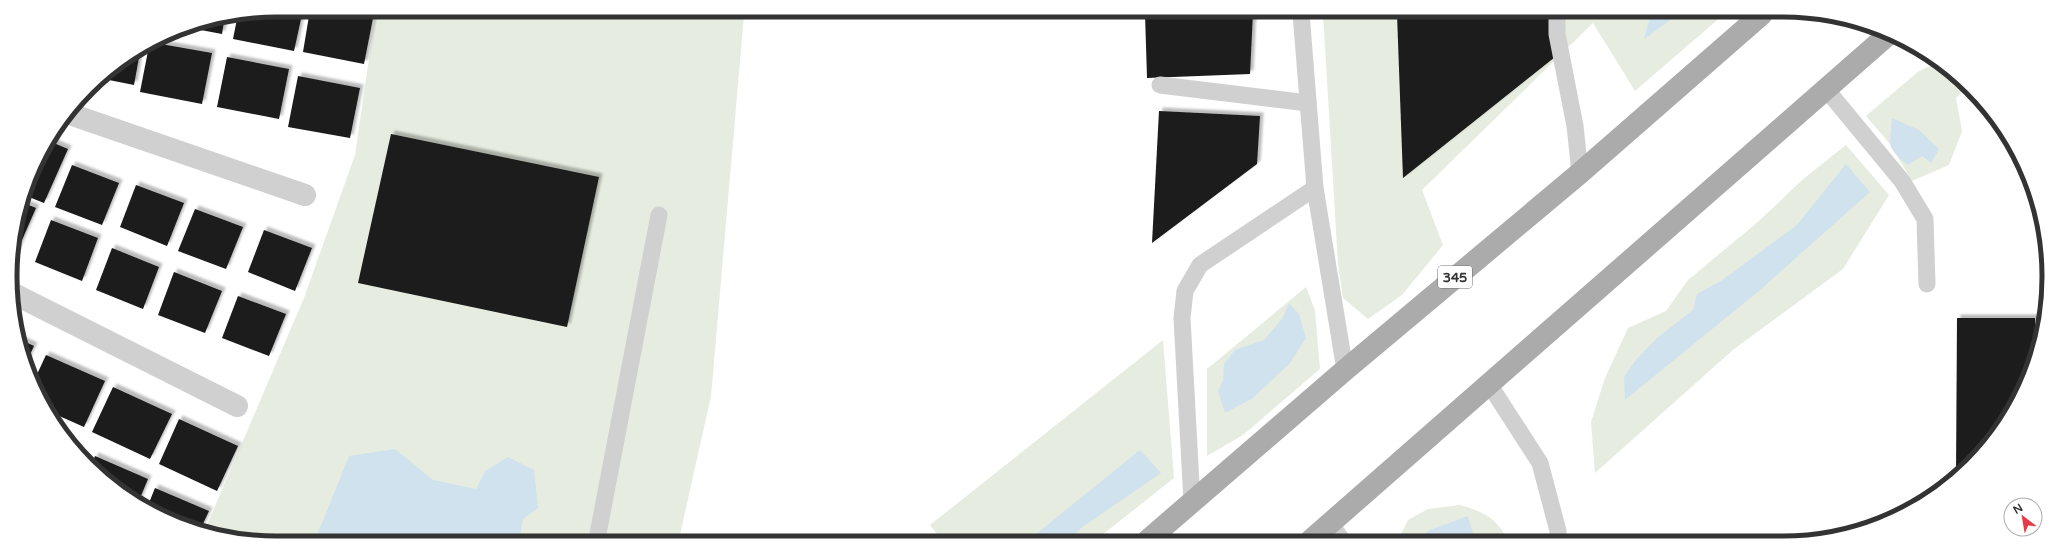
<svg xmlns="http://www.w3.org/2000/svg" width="2059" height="553" viewBox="0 0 2059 553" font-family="'Varela Round',sans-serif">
<defs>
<filter id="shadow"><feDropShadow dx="3.5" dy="-3.5" stdDeviation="1" flood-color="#0004"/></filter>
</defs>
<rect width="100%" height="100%" fill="#fff"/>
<g fill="#e6ecdf">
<polygon points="376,10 593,11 632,17 744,15 711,396 679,539 225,538 204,532 304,298 355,155"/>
<polygon points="1323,13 1723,15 1635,91 1593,23 1422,190 1443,245 1402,295 1368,319 1343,298 1338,264"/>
<polygon points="1939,62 1965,83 1967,87 1956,98 1962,131 1949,165 1912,181 1890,144 1866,116 1919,71"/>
<polygon points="1846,145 1889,195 1843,269 1734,349 1595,473 1591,422 1605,378 1628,328 1666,311 1688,280 1759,221 1802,180"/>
<polygon points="1306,287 1315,310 1320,369 1243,435 1207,456 1207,369"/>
<polygon points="1163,340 1174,478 1097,539 941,539 930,525"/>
<path d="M1460,505C1481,511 1498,518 1507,540H1398L1408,520L1428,509Z"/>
</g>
<g fill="#cfe2ee">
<polygon points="1651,14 1677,15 1644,39"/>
<path d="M1892,118L1919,130L1939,149L1931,163L1922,156L1908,165C1885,146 1890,147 1892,118Z"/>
<polygon points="1846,164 1870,192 1760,290 1625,400 1624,377 1635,361 1657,338 1693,310 1697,294 1721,281 1797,225"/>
<polygon points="1289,303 1299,314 1306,338 1290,363 1253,398 1225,413 1218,391 1223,380 1224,364 1235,350 1264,340 1282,319"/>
<polygon points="395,449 433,480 476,489 485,471 508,457 534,470 538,508 523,519 520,538 316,538 349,456"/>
<polygon points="1140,450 1161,473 1081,528 1071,539 1030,539"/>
<polygon points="1468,516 1473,534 1465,540 1417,540 1430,530"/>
</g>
<g fill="#1a1a1a" filter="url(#shadow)">
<polygon points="276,10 303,10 294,51 233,39 238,14"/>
<polygon points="310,10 360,10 374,13 364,64 303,52"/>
<polygon points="1145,13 1253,13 1250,74 1147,78"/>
<polygon points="1397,14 1551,14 1555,57 1403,178"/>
<polygon points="225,15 222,34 185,27"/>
<polygon points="155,43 212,53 202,104 140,92 149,46"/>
<polygon points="140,52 134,85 99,78 101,76"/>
<polygon points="227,57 289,69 279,119 217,107"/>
<polygon points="298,76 360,88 350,138 288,127"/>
<polygon points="1159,111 1260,116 1257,164 1152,243"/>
<polygon points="391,134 599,177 567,327 358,283"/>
<polygon points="49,141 68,149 44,203 24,195 38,158"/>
<polygon points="72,165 119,183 102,225 55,207"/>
<polygon points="136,185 184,203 167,246 120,227"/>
<polygon points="21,202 36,208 12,263 11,259"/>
<polygon points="195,209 243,227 226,269 178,251"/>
<polygon points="51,220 98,238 82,281 35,262"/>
<polygon points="264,230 312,248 295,291 248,272"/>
<polygon points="112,248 159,267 143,309 96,290"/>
<polygon points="174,272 222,291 205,333 158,315"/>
<polygon points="238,296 286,314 269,356 222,338"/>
<polygon points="1957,318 2035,318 2035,354 2021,395 1971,465 1956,476"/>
<polygon points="19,339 34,346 26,363 19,346"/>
<polygon points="46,355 105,381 84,427 48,411 38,395 33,383"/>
<polygon points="113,387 172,414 150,459 92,432"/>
<polygon points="179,419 238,446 217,491 159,464"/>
<polygon points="95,456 148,479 138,503 129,498 92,464"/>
<polygon points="155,488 209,511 200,530 175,523 147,508"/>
</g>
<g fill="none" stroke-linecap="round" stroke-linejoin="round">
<g stroke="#d0d0d0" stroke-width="17">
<polyline points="1301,13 1315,188 1345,370"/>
<polyline points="1557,14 1557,34 1575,126 1580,173"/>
<polyline points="1160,85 1308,103"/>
<polyline points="1826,89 1902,181 1925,219 1927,284"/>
<polyline points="1489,384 1540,463 1558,531 1558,540"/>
<polyline points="1192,502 1182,318 1185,291 1200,265 1315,188"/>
<polyline points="1330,523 1342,540"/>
<polyline points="597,539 659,215"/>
</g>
<g stroke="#d0d0d0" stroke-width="22">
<polyline points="67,113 305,195"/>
<polyline points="14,294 237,406"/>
</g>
<g stroke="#ababab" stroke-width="22">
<polyline points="1148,540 1345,370 1580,173 1761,15"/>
<polyline points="1311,540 1890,33"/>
</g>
</g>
<g text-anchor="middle" stroke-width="4" stroke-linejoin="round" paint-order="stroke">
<rect fill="#fff" stroke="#707070" stroke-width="1" x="1438" y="266" width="34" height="22" rx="3"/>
<g font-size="13" font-weight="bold" fill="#333">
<text x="1455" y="282">345</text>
</g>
</g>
<path d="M0 0H2059V553H0ZM276 17H1783A259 259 0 0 1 2042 276V277A259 259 0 0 1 1783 536H276A259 259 0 0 1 17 277V276A259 259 0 0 1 276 17Z" fill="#fff" fill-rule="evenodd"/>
<path fill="none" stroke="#333" stroke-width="5" d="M276 17H1783A259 259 0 0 1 2042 276V277A259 259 0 0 1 1783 536H276A259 259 0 0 1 17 277V276A259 259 0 0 1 276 17Z"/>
<g transform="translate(2023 517) rotate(329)"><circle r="19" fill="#ffffff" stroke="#adadad"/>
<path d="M0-3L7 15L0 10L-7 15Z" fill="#e63946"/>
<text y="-6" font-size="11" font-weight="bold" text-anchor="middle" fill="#333333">N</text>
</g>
</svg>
